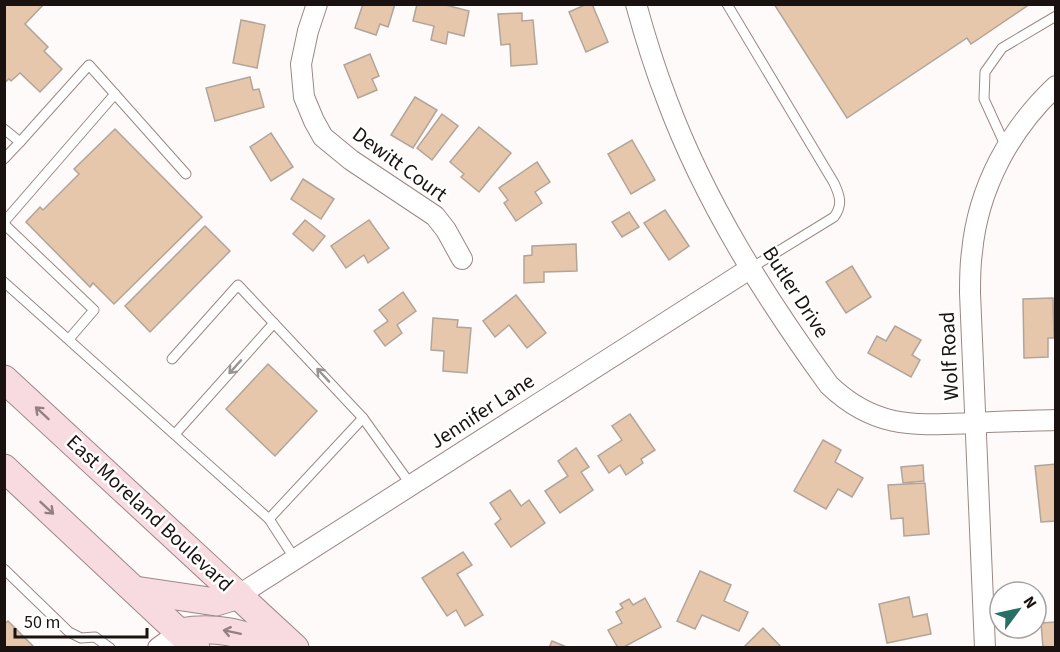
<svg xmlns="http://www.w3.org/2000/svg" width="1060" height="652" viewBox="0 0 1060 652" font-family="'Source Sans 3',sans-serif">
<rect width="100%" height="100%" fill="#fefaf9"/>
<g fill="#e6c7ab" stroke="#b2a499" stroke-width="1.5">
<polygon points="4,4 44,4 25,24 48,47 44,51 62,69 40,92 20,73 11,81 9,79 4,83"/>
<polygon points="363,4 395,4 388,27 380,24 376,35 355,28"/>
<polygon points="417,4 442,4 469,11 464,36 448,32 446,44 431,40 434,26 413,21"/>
<polygon points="587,4 592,4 608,42 586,52 569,12"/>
<polygon points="774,4 1030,4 971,44 967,38 847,118"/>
<polygon points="522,13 522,21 533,20 537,64 511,66 510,44 501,45 498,14"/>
<polygon points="241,20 265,25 257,68 233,63"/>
<polygon points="370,54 379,76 372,79 377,90 358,98 344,65"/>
<polygon points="250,77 253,90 259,89 264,107 215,121 206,88"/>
<polygon points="415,97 437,110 413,148 391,135"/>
<polygon points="442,114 458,126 432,160 417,148"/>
<polygon points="479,127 511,153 479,192 461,177 464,174 450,162"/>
<polygon points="115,129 202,217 114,304 93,283 90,287 26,222 40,207 43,210 79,174 74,169"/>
<polygon points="271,133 293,167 271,181 250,147"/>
<polygon points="632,140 655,180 631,194 608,154"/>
<polygon points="537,162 550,182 535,192 542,203 516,221 504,203 508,200 499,188"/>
<polygon points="303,179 334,199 321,219 291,199"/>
<polygon points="665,210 689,246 669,260 644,223"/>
<polygon points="629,212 639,227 622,237 612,222"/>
<polygon points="305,220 325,236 313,251 293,234"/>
<polygon points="369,220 389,248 368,263 364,255 346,268 331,246"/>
<polygon points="205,226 230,251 150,332 125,306"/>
<polygon points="576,244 577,271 544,272 544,282 524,283 524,256 532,255 532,246"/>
<polygon points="852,266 871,297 846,313 826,282"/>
<polygon points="403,292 416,311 397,325 402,333 385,346 374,331 388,321 379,310"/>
<polygon points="516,295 546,333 527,348 509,325 495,337 483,321"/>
<polygon points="1053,298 1054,338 1048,338 1048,357 1024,358 1023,299"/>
<polygon points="433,318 458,320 457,327 471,328 467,373 443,371 444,351 431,350"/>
<polygon points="895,326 921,340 912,355 920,360 911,377 868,353 877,336 886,341"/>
<polygon points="268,364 317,411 275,456 226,409"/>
<polygon points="630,414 655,450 641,459 643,463 626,475 620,465 609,473 598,456 622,440 612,426"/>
<polygon points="823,440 841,450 835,462 863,478 852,497 838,489 826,509 794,491"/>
<polygon points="576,448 589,467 581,472 593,490 560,513 545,491 568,476 558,461"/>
<polygon points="1056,464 1056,521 1041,522 1035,466"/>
<polygon points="923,465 924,481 903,483 901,467"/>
<polygon points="925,483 929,534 904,536 903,518 891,519 888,485"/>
<polygon points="510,490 521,506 529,500 545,523 511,547 495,524 501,519 490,503"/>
<polygon points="463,552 472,565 457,574 483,615 465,626 456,610 447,616 422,578"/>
<polygon points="700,571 731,585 724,601 748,612 739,631 702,615 695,629 677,621"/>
<polygon points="909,597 913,617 927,614 931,634 887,643 879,604"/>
<polygon points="645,598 661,627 622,648 618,648 608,630 622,623 616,612 623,608 620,604 629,599 633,605"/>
<polygon points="8,621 35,648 4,648 4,624"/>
<polygon points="1056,622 1056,648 1043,648 1041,623"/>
<polygon points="763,628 782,648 743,648"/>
<polygon points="552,641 569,648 549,648"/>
</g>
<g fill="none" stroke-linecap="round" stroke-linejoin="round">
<defs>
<g id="lane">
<path d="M727,4L834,183C840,196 843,205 834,217L751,268"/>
<polyline points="4,129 20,142 89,65 186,174"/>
<polyline points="1006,147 984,99 985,72 1002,48 1056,16"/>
<polyline points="4,159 20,142"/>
<polyline points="4,222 115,94"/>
<polyline points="4,224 94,310 69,339"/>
<polyline points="4,282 269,519 363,418"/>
<polyline points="172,359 238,285 363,418 411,485"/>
<polyline points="175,434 274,323"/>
<polyline points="269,519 295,559"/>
<polyline points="4,569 69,632 81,638 95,637 110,648"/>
</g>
<g id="street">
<polyline points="317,4 308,31 301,64 304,97 314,121 323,137 351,160 435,216 446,230 462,259"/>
<path d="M636,4C645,37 655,69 667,100C705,202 765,297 829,385C876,430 916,425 976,423C1003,421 1029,421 1056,420"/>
<polyline points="239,595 751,268"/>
<polyline points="158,648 180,632"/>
<path d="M985,648L970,293C970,279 970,265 972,252C978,188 1010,129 1056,86"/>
</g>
<g id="secondary">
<polyline points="4,379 295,648"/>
<polyline points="4,468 196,648"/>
<polyline points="135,590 216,602 239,595"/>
<path d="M180,632C221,625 244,635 283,648"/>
</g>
</defs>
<use href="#lane" stroke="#9b8884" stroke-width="11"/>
<use href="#street" stroke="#9b8884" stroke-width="22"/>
<use href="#secondary" stroke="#9b8884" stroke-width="29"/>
<use href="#lane" stroke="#fff" stroke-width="9"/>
<use href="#street" stroke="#fff" stroke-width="20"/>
<use href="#secondary" stroke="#f8dae1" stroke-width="27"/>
</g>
<defs><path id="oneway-shaft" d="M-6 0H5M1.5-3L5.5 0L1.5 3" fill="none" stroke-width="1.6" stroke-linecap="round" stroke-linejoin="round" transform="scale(1.5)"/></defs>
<g stroke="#989494">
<use href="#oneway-shaft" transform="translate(235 367) rotate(132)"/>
<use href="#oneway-shaft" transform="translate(323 375) rotate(-133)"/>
</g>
<g stroke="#948083">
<use href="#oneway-shaft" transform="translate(42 413) rotate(-137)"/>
<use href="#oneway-shaft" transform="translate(47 508) rotate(43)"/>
<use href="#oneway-shaft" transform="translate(232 632) rotate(-168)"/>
</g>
<g text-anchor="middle" stroke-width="5" stroke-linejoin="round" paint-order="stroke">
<g font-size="21" fill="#191211" stroke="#fff">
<text transform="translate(400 164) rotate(36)" y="7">Dewitt Court</text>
<text transform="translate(796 292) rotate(57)" y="7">Butler Drive</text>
<text transform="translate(949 356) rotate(-93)" y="7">Wolf Road</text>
<text transform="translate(482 411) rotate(-33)" y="7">Jennifer Lane</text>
<text transform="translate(150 513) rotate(43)" y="7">East Moreland Boulevard</text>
</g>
</g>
<rect width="1060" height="652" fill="none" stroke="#191211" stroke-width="12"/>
<g transform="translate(1018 610) rotate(57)"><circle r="28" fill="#ffffff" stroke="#a3a0a0" stroke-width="1.5"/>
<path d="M0-4.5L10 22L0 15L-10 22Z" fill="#286f66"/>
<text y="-9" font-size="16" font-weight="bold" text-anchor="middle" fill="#191211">N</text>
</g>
<path d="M15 628v9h132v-9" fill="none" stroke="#191211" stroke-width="3"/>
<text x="24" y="628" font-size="18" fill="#191211" stroke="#ffffff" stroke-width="4.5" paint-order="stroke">50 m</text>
</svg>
